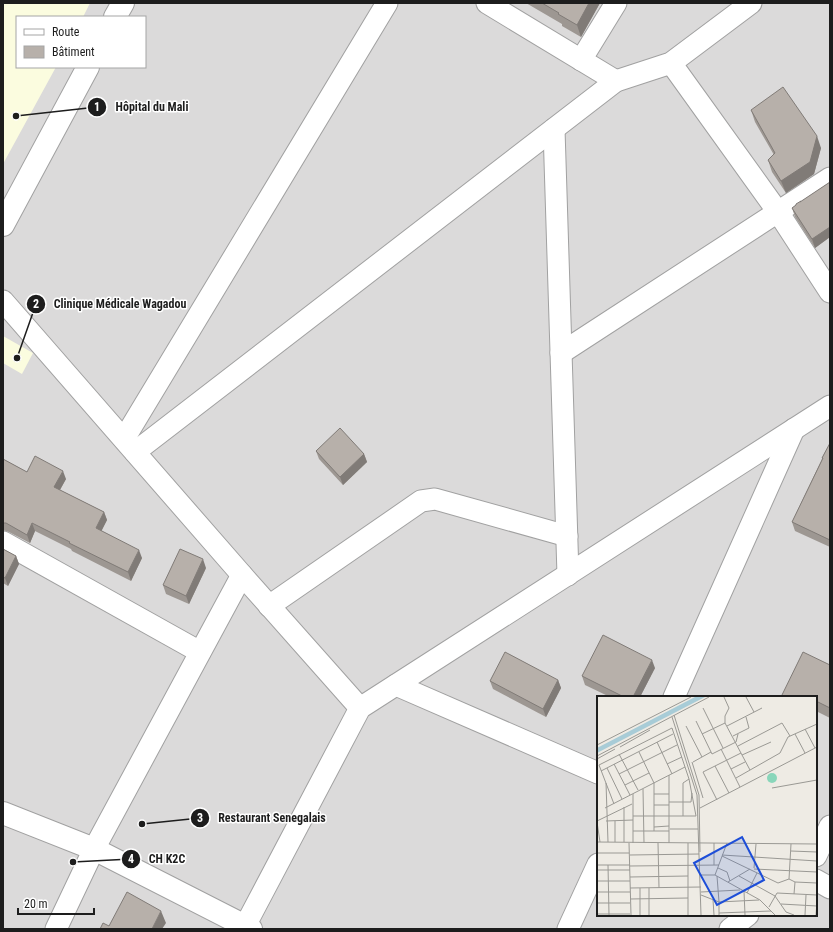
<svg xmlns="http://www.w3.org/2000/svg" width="833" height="932" viewBox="0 0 833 932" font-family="'Roboto Condensed',sans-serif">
<rect width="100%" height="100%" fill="#eeebe4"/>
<path fill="#dbdada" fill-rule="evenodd" d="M3,3H830V929H3ZM17,17H145V67H17ZM598,697H816V915H598Z"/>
<g fill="#fbfcdf">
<polygon points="3,3 90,3 83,17 17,17 17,67 56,67 3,164"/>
<polygon points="3,336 33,353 22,374 3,363"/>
</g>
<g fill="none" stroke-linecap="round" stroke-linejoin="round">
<defs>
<g id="minor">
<polyline points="487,3 616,81"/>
<polyline points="581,60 616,3"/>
<polyline points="671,63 778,212 830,292"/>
<polyline points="554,129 568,575"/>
<polyline points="3,301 242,575 360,708"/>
<polyline points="561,353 830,178"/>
<polyline points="124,439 387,3"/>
<polyline points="135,452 616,81 671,63 751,3"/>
<polyline points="3,542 200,652"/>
<polyline points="269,606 421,501 435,499 567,536"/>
<polyline points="396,685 598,773"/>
<polyline points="674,697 794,429"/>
<polyline points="816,856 830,826"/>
<polyline points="816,880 830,888"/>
<polyline points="245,926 360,708 830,406"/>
<polyline points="56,929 94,849 242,575"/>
<polyline points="568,929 598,864"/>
<polyline points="730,929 748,915"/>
</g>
<g id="tertiary">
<polyline points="115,17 123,3"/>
<polyline points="3,225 88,67"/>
<polyline points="3,813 94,849 251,929"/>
</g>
</defs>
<use href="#minor" stroke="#a1a1a1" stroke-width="23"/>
<use href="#tertiary" stroke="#a1a1a1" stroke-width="24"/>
<use href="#minor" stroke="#fff" stroke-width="21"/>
<use href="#tertiary" stroke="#fff" stroke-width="22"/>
</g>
<g fill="#9d9792">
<polygon points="526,3 600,3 581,37 562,26 562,24"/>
<polygon points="751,110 821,148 814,174 786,193 772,172 768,160 774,155 755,122"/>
<polygon points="830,182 830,237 815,248 795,217 792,208 801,201 801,202"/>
<polygon points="830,443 830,547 795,531 792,522 822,459 822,458"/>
<polygon points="316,451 364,454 367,462 343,485 319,459"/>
<polygon points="3,459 27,472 66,479 60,490 104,512 107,520 101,531 142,558 131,581 72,551 71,549 35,531 30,543 9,532 3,530"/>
<polygon points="3,549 16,556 19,564 8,586 3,583"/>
<polygon points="206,568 189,604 166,594 163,585"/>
<polygon points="830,665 830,718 816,711 816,697 781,697"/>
<polygon points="655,668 640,697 610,697 585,685 582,676"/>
<polygon points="558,680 561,688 546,717 493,689 490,681"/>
</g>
<g fill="#807b77">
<polygon points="589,3 600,3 581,37 577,25"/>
<polygon points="817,136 821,148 814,174 786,193 781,181"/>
<polygon points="830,227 830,237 815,248 812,239"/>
<polygon points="364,454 367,462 343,485 340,477"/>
<polygon points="63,471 66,479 57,495 54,487"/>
<polygon points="104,512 107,520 99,536 96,528"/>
<polygon points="32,523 35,531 30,543 27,535"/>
<polygon points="139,550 142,558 131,581 128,572"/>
<polygon points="16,556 19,564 8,586 5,578"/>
<polygon points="203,559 206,568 189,604 186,596"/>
<polygon points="652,660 655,668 640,697 633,697"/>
<polygon points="558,680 561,688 546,717 543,709"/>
<polygon points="161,911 166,923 162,929 152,929"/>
</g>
<g fill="#b7b0aa" stroke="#807b77">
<polygon points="542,3 589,3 577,25 558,14 559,13"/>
<polygon points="783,87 817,136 810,162 781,181 768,160 775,153 751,110"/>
<polygon points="830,182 830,227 812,239 792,208 796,205 796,204 801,201 800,202"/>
<polygon points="340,428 364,454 340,477 316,451"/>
<polygon points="830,443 830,540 792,522 823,458 822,458"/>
<polygon points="35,456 63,471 54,487 104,512 96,528 139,550 128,572 69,543 70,542 32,523 27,535 6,523 3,523 3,459 27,472"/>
<polygon points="3,549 16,556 5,578 3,577"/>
<polygon points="180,549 203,559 186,596 163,585"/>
<polygon points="603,635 652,660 633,697 624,697 582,676"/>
<polygon points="505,652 558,680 543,709 490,681"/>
<polygon points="803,652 830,665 830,708 816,701 816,697 808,697 806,696 805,697 781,697"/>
<polygon points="127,892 161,911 152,929 100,929 103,923 109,926"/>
</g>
<g transform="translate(597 696)">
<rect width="220" height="220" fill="#eeebe4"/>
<path d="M170 82a5 5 0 1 1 10 0a5 5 0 1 1-10 0Z" fill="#89d6ba"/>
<path d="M98,1H108L0,57V52Z" fill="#a8ccd7"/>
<path fill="none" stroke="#9a9994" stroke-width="1" d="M127,1L132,12L128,20V27L153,74M149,1L157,16M106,12L126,52M77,19L102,99L103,156M75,21L100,99L104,219M99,25L115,58L139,46L141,38M89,30L105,61M130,30L165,12M208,33L218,52M105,38L128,27M198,38L208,57M136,40L152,32L149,21M60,46L75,78M0,49L94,1M141,50L185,27L193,40M23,51L53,34M124,53L143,91M42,56L57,87V135M22,58L41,94M145,59L174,46M0,60L112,1M0,63L18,53M95,66L106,102M96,66L114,56M17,68L33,99M70,68L85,61M118,70L132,97M10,72L25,103M134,73L148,66M4,75L76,38M22,78L80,49M72,79V147M139,82L183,57L191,41L220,28M9,87L11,146M28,89L52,77M175,92L220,84M46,93L47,147M36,98V147M57,98H72M120,104L106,76L144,57M72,106H94L95,97M17,108L2,69L75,32L92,83L99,120H36M57,109H72M27,111V146M8,112L88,71M103,112L220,51M86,120V87L92,83M0,125L35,108M9,125L36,124M0,126L3,146M57,131L72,130M73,133H101M36,135H72M0,146L220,148M18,146V125M32,147L34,219M61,147L62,192M91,147V219M194,155L220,156M0,157H32M33,159L102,158M125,159L220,165M125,160L181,187L192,183L198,186L220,187M0,169H33M11,169L12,219M117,169V147M33,170L122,169M121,172L130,176L133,185M157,172L159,148M157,173L220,176M0,174H33M104,179H118L163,204L178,219M118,179L130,147M120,180L122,206M142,180L178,200L189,216L197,219M33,181L91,180M192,183L194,148M0,185H33M131,186L153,173M33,192L104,191M43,192V219M52,192V219M147,195L148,219M0,196H33M104,196L143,194M150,197L160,177M197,198L198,186M104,199L122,206L162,204M33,203L91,202M116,204L117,219M0,207H33M184,208L220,210M172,211L180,197L220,199M122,217L174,215M0,218H33M122,219V206M208,219L209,199M219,219L220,205"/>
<path fill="#1d4ed8" fill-opacity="0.15" stroke="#1d4ed8" stroke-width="2" d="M145,141L167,184L120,209L97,167Z"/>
<rect width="220" height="220" fill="none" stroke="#1d1d1d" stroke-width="2"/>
</g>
<path fill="none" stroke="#1d1d1d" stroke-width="1.5" d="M16 116L97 107M17 358L36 304M142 824L200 818M73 862L131 859"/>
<g fill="#1d1d1d" stroke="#fff" stroke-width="1.5">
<circle cx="16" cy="116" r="4"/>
<circle cx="17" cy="358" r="4"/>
<circle cx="142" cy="824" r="4"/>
<circle cx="73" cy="862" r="4"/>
<circle cx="97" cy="107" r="10"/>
<circle cx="36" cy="304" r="10"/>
<circle cx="200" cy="818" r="10"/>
<circle cx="131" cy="859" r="10"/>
</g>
<g font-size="12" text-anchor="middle" font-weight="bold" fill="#fff">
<text x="97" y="111">1</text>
<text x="36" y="308">2</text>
<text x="200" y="822">3</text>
<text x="131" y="863">4</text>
</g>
<g font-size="12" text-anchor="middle" font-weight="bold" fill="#1d1d1d" stroke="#fff" stroke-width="3" stroke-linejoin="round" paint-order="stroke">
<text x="152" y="111">Hôpital du Mali</text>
<text x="120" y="308">Clinique Médicale Wagadou</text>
<text x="272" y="822">Restaurant Senegalais</text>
<text x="167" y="863">CH K2C</text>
</g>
<rect width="833" height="932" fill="none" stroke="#1d1d1d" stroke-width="8"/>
<rect x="16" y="16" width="130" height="52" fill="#ffffff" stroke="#a5a5a5"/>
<rect x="24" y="29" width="20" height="6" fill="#ffffff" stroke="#a5a5a5"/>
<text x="52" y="36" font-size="12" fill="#1d1d1d">Route</text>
<rect x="24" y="46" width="20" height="12" fill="#b7b0aa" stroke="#a5a5a5"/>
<text x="52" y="56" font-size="12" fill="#1d1d1d">Bâtiment</text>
<path d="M18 908v6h76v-6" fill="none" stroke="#1d1d1d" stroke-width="2"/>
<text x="24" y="908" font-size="12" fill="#1d1d1d" stroke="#ffffff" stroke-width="3" paint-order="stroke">20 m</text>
</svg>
